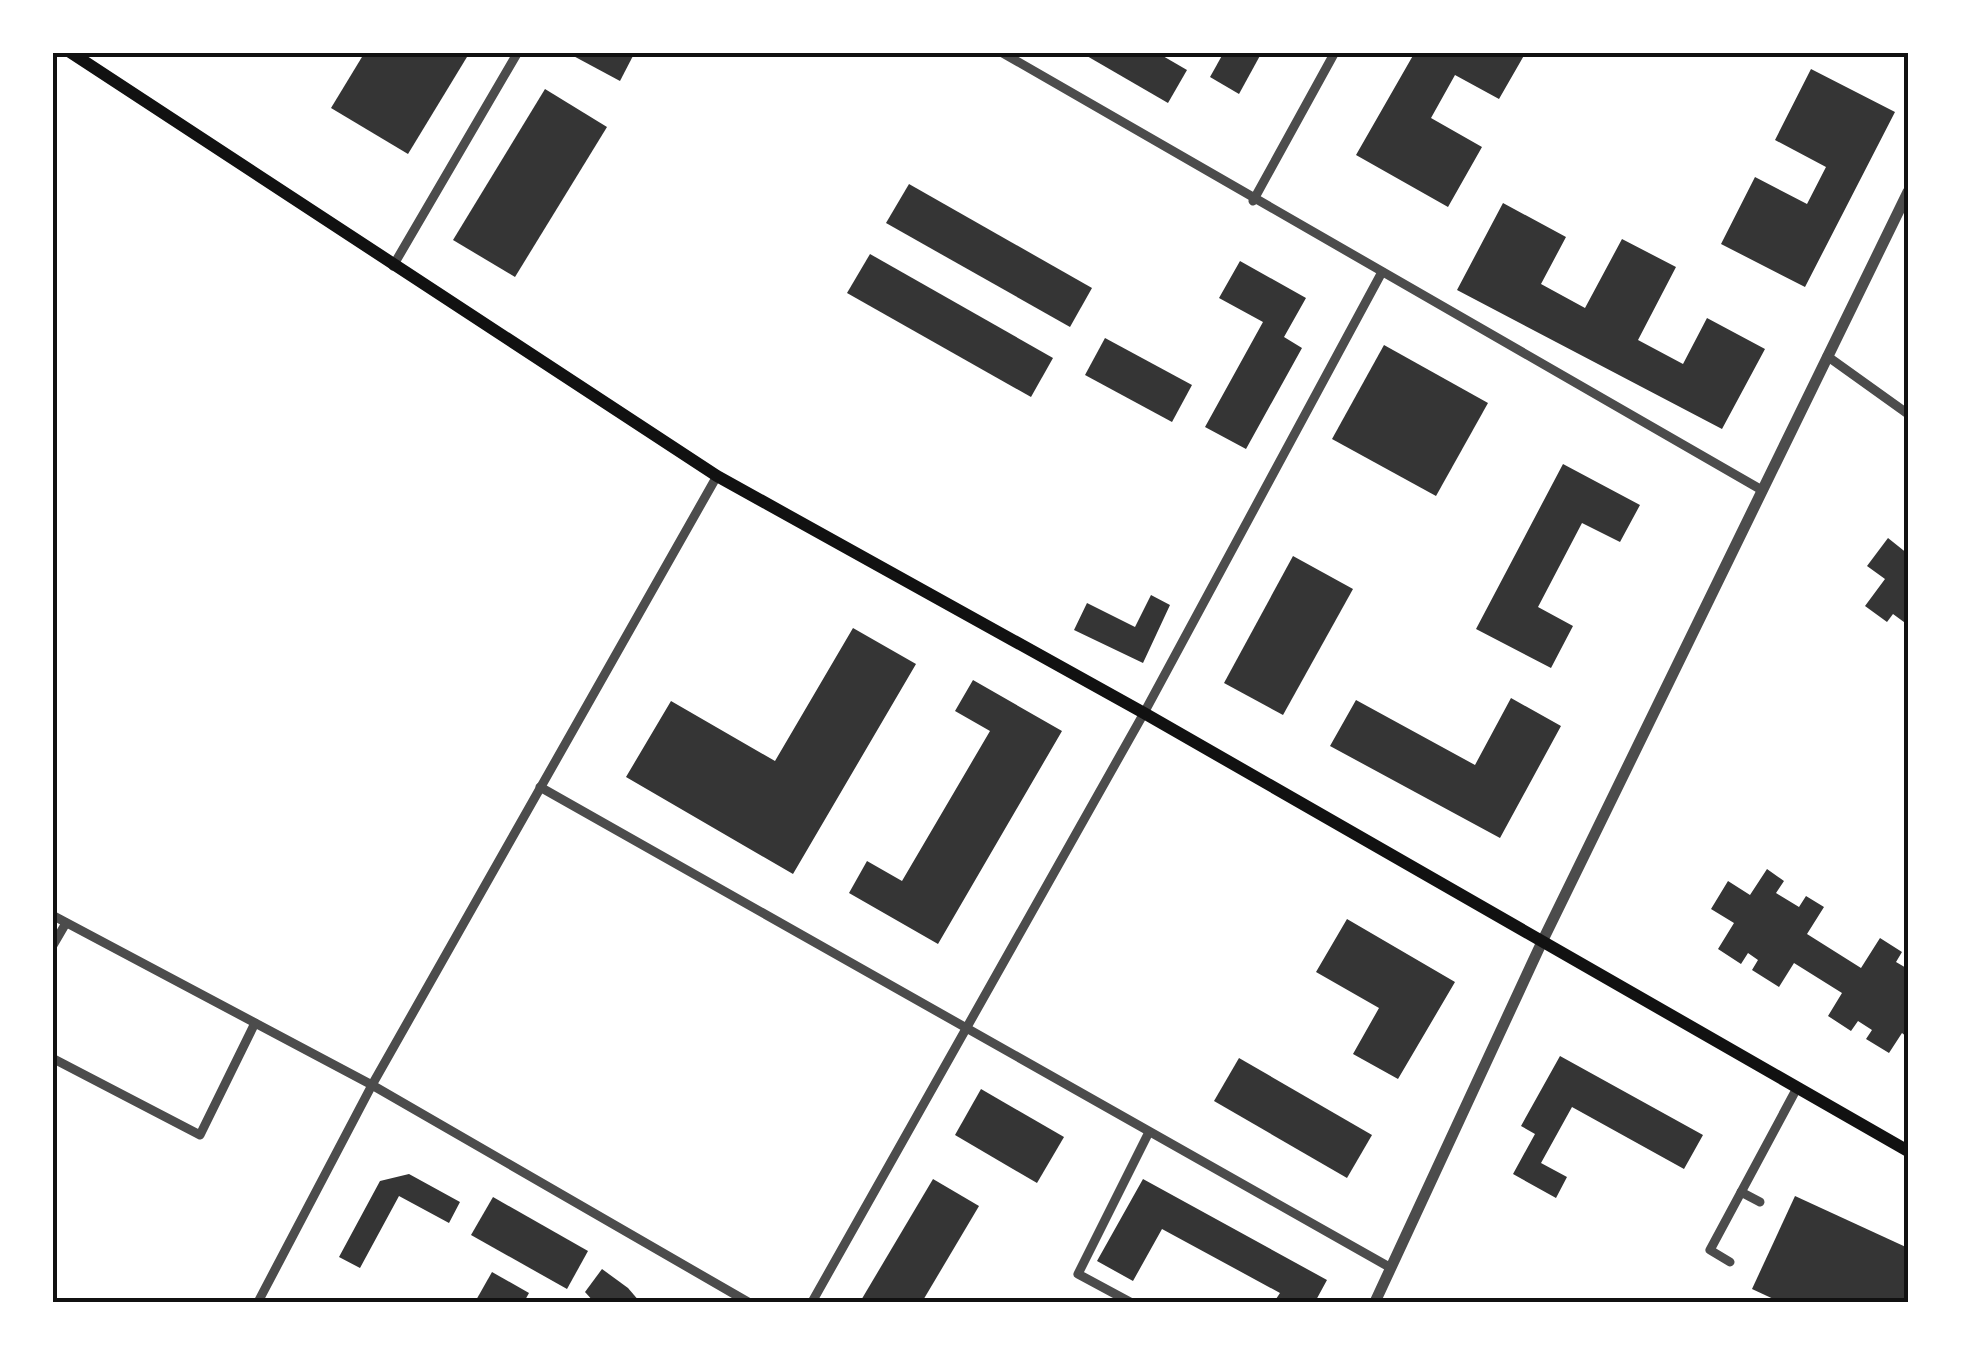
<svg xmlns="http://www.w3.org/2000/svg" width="1961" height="1355" viewBox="0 0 1961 1355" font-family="'Public Sans',sans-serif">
<rect width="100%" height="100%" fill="#fff"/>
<g fill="#353535">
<polygon points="365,52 470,52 408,154 331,108"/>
<polygon points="566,52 635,52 620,81"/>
<polygon points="1080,52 1156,52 1187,70 1168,103"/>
<polygon points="1224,52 1262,52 1239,94 1210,77"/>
<polygon points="1415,52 1526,52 1499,99 1455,75 1431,118 1482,147 1448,207 1356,155"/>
<polygon points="1811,69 1895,112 1805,287 1721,244 1755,177 1807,204 1826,167 1775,140"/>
<polygon points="545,89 607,127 515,277 453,240"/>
<polygon points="909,184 1092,288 1070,327 886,223"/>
<polygon points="1503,203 1566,237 1541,284 1585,308 1622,239 1676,267 1638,340 1683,364 1707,318 1765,349 1722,429 1457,290"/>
<polygon points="870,254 1053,358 1031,397 847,293"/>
<polygon points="1240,261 1306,298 1284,337 1302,348 1246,449 1205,427 1263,322 1219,298"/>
<polygon points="1105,338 1192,385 1172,422 1085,375"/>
<polygon points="1384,345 1488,403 1436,496 1332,439"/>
<polygon points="1563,464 1640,505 1620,542 1582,523 1538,607 1573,626 1551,668 1476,629"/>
<polygon points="1888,538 1908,554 1908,625 1893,614 1887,622 1865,606 1885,579 1867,566"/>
<polygon points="1293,556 1353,589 1283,715 1224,683"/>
<polygon points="1151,595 1170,605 1143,663 1074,630 1087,603 1135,627"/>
<polygon points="853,628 916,664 793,874 626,777 671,701 775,761"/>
<polygon points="973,680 1062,731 938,944 849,893 867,861 902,881 990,731 955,711"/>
<polygon points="1511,698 1561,726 1500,838 1330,746 1356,700 1475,765"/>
<polygon points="1767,869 1784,881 1776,893 1799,907 1806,896 1824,907 1807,934 1861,968 1880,938 1902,952 1896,962 1908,969 1908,1038 1902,1033 1889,1053 1866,1039 1872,1030 1858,1021 1851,1031 1828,1016 1842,993 1794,963 1779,987 1752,970 1758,960 1748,953 1741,964 1718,949 1734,923 1711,909 1728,881 1750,895"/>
<polygon points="1347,919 1455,982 1398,1079 1353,1054 1379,1008 1316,972"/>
<polygon points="1560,1056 1703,1135 1684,1169 1572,1107 1541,1163 1567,1177 1556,1198 1513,1174 1535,1134 1521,1126"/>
<polygon points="1239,1058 1372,1135 1347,1178 1214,1101"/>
<polygon points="981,1089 1064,1137 1037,1183 955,1135"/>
<polygon points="409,1174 460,1202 449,1223 399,1196 360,1268 339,1257 380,1181"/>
<polygon points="933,1179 979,1206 922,1302 860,1302"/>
<polygon points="1143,1179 1327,1280 1315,1302 1274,1302 1280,1293 1162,1229 1133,1281 1097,1261"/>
<polygon points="1795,1196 1908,1248 1908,1302 1780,1302 1752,1289"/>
<polygon points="493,1197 588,1251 567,1289 471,1235"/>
<polygon points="602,1269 628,1288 640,1302 594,1302 585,1292"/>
<polygon points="492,1272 529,1293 524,1302 475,1302"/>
</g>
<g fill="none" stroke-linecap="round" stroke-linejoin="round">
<g stroke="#4c4c4c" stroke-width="9">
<polyline points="1001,52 1760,489"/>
<polyline points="1253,201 1335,52"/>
<polyline points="393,266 518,52"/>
<polyline points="1827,356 1908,414"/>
<polyline points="540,787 1391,1268"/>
<polyline points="52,915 372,1085 748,1302"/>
<polyline points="52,947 66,923"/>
<polyline points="52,1058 200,1135 255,1023"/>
<polyline points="1741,1192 1760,1202"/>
<polyline points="1730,1262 1710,1250 1797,1088"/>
<polyline points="258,1302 372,1085 717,476"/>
<polyline points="812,1302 1144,713 1382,272"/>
<polyline points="1130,1302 1078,1274 1149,1132"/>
</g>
<polyline stroke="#4c4c4c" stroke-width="11" points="1375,1302 1541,944 1908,192"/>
<polyline stroke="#111" stroke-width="12" points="70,52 717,476 1144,713 1908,1151"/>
</g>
<rect width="1961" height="1355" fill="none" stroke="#ffffff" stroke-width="110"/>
<rect x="55" y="55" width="1851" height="1245" fill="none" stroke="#111" stroke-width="4"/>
</svg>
